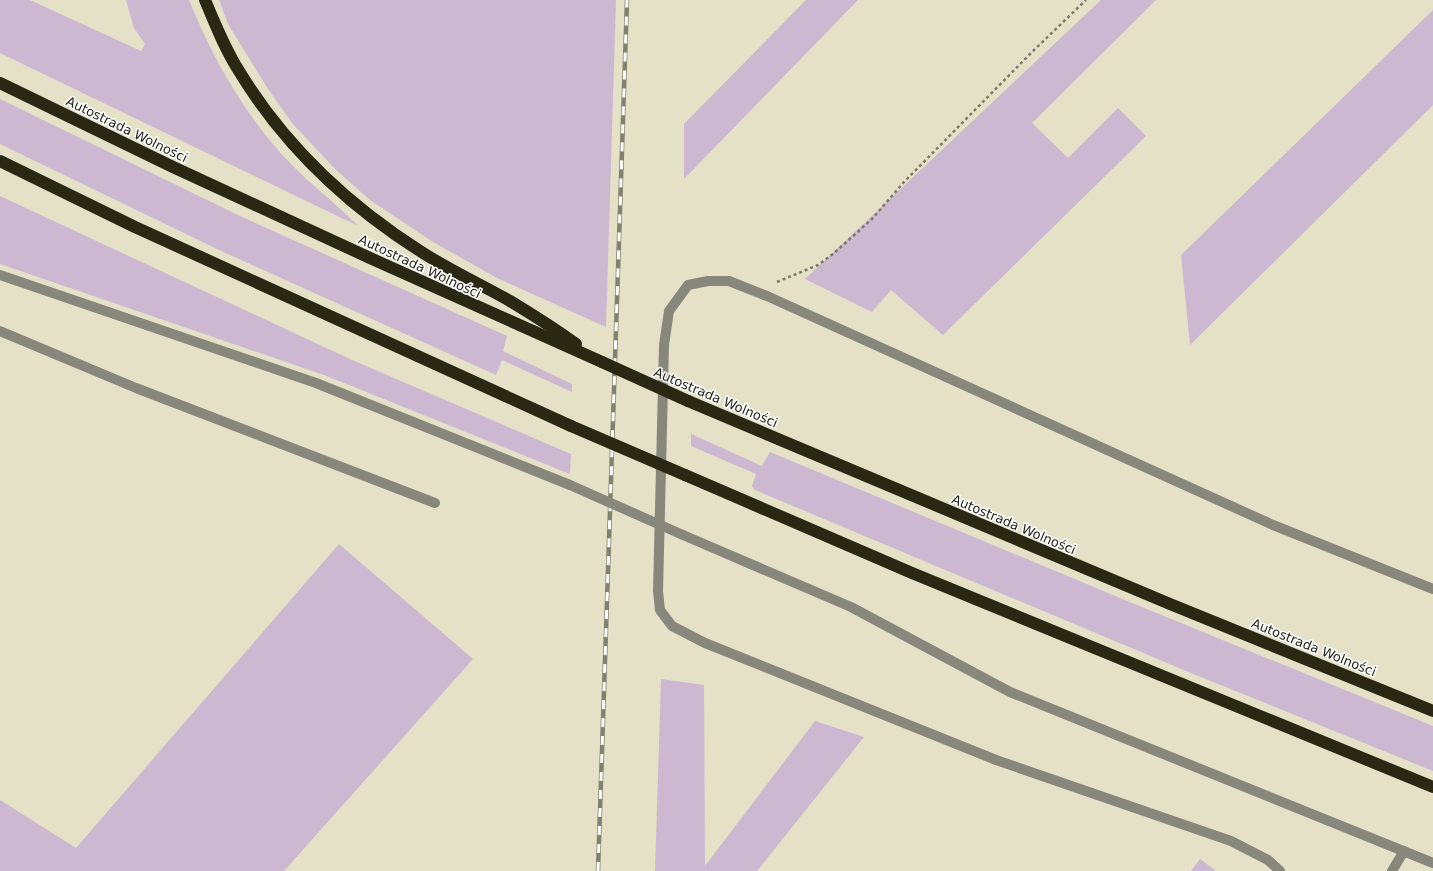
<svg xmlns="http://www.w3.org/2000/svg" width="1433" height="871" viewBox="0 0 1433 871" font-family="'DejaVu Sans',sans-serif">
<rect width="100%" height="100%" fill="#e4e1c7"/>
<g fill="#ccb8d1">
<path d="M0,0H30L141,51L145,44L134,28L126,0H189C213,59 246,118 291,164C312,186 337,204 358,226L0,53Z"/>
<polygon points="219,0 616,0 606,327 497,278 433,242 370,200 335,169 293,124 268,89 228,24"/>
<polygon points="806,0 858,0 684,179 684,124"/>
<polygon points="1101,0 1156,0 1032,123 1068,158 1118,108 1146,136 943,335 891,290 872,312 805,279"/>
<polygon points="1433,10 1433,105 1190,345 1181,255"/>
<polygon points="0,99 242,217 507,336 503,351 572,384 572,392 502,360 496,375 219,250 0,144"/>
<polygon points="0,196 352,360 571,454 570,474 324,375 0,264"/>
<polygon points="691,434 762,466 770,452 1137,605 1433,726 1433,771 1191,673 755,490 752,486 756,474 691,446"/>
<polygon points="339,544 473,659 284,871 0,871 0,800 76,848"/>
<polygon points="661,679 704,685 705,866 815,721 864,737 757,871 655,871"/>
<polygon points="1200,859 1216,871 1191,871"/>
</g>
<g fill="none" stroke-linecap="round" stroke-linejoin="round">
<polyline stroke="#7b7967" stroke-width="2.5" stroke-dasharray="3 3" stroke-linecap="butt" points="777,282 818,265 833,254 872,219 904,182 1033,51 1086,0"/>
<g stroke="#88877c" stroke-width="10">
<polyline points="0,275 316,383 570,485"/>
<polyline points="0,331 136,388 435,503"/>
<polyline points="683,535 851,607 1010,692 1433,863"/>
<polyline points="1280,871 1268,860 1231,841 996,760 705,643 672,626 660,610 658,591 664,345 669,311 688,285 708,281 729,281 767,296 1273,525 1433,589"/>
<polyline points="1392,871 1404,851"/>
</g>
<g stroke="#2a2713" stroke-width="12">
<path d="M205,0C215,24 225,49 239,71C284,145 348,205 420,251C449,270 480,284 510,301C533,315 555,329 576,344"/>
<polyline points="0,83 173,167 370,258 602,362"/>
<polyline points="0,161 135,227 571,426"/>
<polyline points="688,401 1170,604 1433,711"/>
<polyline points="685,475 912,573 1433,787"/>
</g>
<defs>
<polyline id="rail" points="598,871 627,0"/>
</defs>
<use href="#rail" stroke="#82806e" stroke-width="4.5"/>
<use href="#rail" stroke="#fff" stroke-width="3" stroke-dasharray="9" stroke-linecap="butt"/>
<polyline stroke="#88877c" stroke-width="10" points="570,485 683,535"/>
<g stroke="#2a2713" stroke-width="12">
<polyline points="602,362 688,401"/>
<polyline points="571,426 685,475"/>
</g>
</g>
<g text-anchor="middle" stroke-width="3" stroke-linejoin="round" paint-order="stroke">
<g font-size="13" fill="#242319" stroke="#fff">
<text transform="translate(127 129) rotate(26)" y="5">Autostrada Wolności</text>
<text transform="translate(420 266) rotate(25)" y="5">Autostrada Wolności</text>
<text transform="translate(716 397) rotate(23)" y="5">Autostrada Wolności</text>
<text transform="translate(1014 524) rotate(23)" y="5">Autostrada Wolności</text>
<text transform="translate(1314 647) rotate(22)" y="5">Autostrada Wolności</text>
</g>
</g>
</svg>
